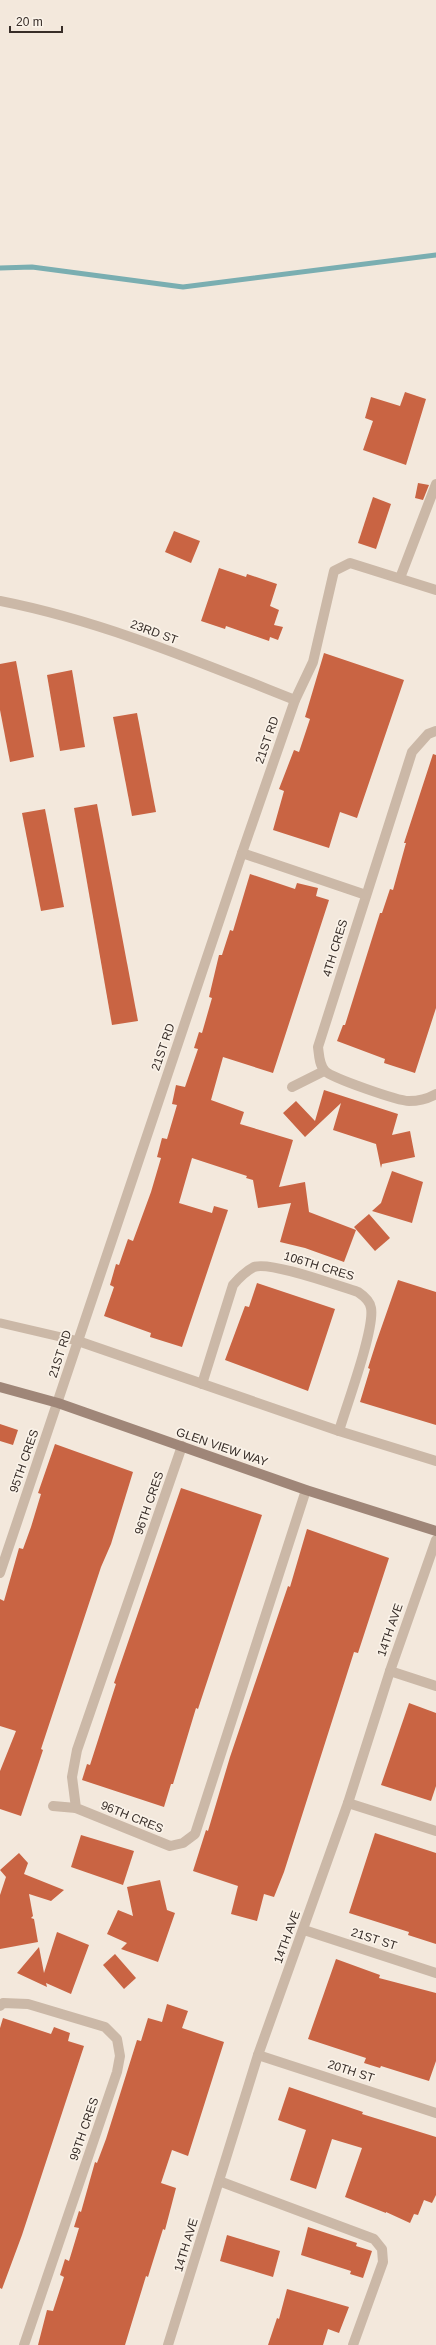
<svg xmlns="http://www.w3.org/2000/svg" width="436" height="2345" viewBox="0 0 436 2345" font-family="Arial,sans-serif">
<rect width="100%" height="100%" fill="#f3e8dc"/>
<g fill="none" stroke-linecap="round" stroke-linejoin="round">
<polyline stroke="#7aaeb1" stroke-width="5" points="0,268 32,267 183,287 436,255"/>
</g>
<g fill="#c96443">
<polygon points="405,392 426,399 406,465 363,450 373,421 365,418 371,397 400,406"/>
<polygon points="418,483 429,485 423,500 415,498"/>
<polygon points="373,497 391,504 376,549 358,543"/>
<polygon points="174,531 200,541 191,563 165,552"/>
<polygon points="219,568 246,577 247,574 277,584 270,606 279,610 274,625 283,627 278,640 270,637 269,641 226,626 225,629 201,621"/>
<polygon points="324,653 404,680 357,818 340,812 329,848 273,830 284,791 279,789 294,750 299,752 310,719 305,717"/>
<polygon points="16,661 34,757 10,762 0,710 0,664"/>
<polygon points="72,670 85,747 60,751 47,675"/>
<polygon points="137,713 156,812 132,816 113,717"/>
<polygon points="433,754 436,755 436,1008 415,1073 384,1063 385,1059 337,1041 343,1025 345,1025 380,913 382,913 390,889 393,890 406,843 404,843"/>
<polygon points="97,804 138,1021 112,1025 74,808"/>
<polygon points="45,809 64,907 41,911 22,813"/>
<polygon points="250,874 295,889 297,883 318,888 316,896 329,900 273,1073 223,1057 211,1100 244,1112 240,1124 293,1140 279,1187 305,1182 309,1212 356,1230 344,1262 305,1248 280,1242 291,1203 258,1208 253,1180 246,1178 247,1176 192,1158 179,1203 212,1213 214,1206 228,1210 182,1347 150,1337 151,1333 104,1316 114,1287 110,1285 116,1264 119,1265 128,1239 133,1241 151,1192 161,1158 157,1157 162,1138 167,1139 177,1105 172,1104 176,1085 185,1087 198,1049 194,1048 199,1032 202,1033 212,998 209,997 219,955 222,955 230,930 233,931"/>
<polygon points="324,1090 398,1114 392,1135 410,1131 415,1157 382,1164 381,1168 376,1144 333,1130 341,1103 305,1137 283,1113 296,1101 315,1121"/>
<polygon points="392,1171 423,1182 412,1223 372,1211 381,1203"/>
<polygon points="369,1214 390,1238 375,1251 354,1227"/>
<polygon points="398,1280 436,1292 436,1425 360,1402 370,1369 368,1368 376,1343"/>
<polygon points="257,1283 335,1309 308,1391 225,1360 245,1306 249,1307"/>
<polygon points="0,1424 18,1430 13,1445 0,1441"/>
<polygon points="55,1444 133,1472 111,1544 101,1567 41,1749 43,1750 21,1816 0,1809 0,1771 16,1731 0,1726 0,1599 4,1601 19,1548 23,1549 31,1527 41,1494 38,1493"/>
<polygon points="181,1488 262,1515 198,1709 196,1708 173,1784 171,1784 164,1807 82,1780 87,1764 90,1765 116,1684 114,1683"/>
<polygon points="307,1529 389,1558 358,1653 354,1652 284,1872 274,1897 264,1894 257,1921 231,1914 238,1886 193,1871 206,1830 208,1831 230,1757 288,1586 290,1587"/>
<polygon points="409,1703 436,1713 436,1786 431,1801 381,1785"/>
<polygon points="375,1833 436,1853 436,1944 408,1935 409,1932 349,1913"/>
<polygon points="81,1835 134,1851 123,1885 71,1867"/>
<polygon points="19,1853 28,1863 24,1874 64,1890 51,1901 29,1894 33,1916 31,1918 34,1919 38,1942 0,1949 0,1895 6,1877 0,1870"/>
<polygon points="160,1880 167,1910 175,1913 158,1962 121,1949 127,1943 107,1934 118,1910 133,1916 127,1887"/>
<polygon points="57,1932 89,1945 71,1994 46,1983 47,1987 17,1973 39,1947 44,1973"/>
<polygon points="115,1954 136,1978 124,1989 103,1965"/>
<polygon points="336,1959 380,1975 379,1978 436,1993 436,2061 429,2081 381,2066 380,2068 364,2063 366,2058 308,2039"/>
<polygon points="167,2004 188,2011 182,2028 224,2042 188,2156 172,2150 161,2183 176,2188 165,2230 163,2229 148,2277 146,2276 125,2345 38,2345 47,2310 53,2311 64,2277 60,2275 65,2259 69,2261 79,2228 74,2227 79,2211 81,2212 95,2162 97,2163 106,2139 137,2040 141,2041 148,2018 162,2022"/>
<polygon points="3,2018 51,2034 54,2027 70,2033 68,2041 84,2046 22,2235 2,2289 0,2288 0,2028"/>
<polygon points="289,2087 363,2112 362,2114 436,2137 436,2195 432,2203 424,2200 418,2215 414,2214 410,2223 386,2212 386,2213 345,2197 362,2148 332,2139 316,2189 290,2180 306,2130 278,2120"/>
<polygon points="308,2227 357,2243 356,2246 372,2251 363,2278 350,2274 351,2271 301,2255"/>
<polygon points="227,2235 280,2251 273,2277 220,2261"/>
<polygon points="287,2289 349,2307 339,2333 328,2329 323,2345 268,2345 277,2318 279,2319"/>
</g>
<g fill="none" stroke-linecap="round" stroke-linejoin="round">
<polyline stroke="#cbb8a7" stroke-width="9" points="0,1323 78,1341"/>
<g stroke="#cbb8a7" stroke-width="10">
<polyline points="400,578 436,484"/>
<path d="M0,601C102,621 199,662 295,700"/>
<path d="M436,731L428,734L412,752L318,1047C319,1054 319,1065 325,1071C332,1078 398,1101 409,1101C419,1101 427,1099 436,1094"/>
<polyline points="242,853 366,895"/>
<polyline points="292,1087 324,1071"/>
<polyline points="78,1341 339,1431 436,1461"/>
<path d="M202,1384L233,1285C239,1278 246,1271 254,1267C271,1261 338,1286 358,1292C364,1296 370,1301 371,1308C375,1329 346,1407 339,1431"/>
<polyline points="182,1446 77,1750 72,1777 76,1808 170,1846 183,1843 195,1834 306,1490"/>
<polyline points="0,1573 242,853 295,700 313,662 334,571 350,563 436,590"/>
<polyline points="390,1671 436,1686"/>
<polyline points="348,1803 436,1831"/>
<polyline points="53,1806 76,1808"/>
<polyline points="304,1930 436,1973"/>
<polyline points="0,2006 3,2003 28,2004 105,2027 117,2039 120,2056 117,2072 24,2345"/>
<polyline points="258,2055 436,2113"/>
<polyline points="219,2181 374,2239 382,2249 383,2262 353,2345"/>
<polyline points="168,2345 258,2055 348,1803 390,1671 436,1540"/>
</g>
<polyline stroke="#9f8678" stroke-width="10" points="0,1387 58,1403 306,1490 436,1531"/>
</g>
<g text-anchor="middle" stroke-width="3.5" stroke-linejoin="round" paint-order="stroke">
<g font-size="12" fill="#372d28" stroke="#faf2e8">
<text transform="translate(154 632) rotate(20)" y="4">23RD ST</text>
<text transform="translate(267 740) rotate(-71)" y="4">21ST RD</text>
<text transform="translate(335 948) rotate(-73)" y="4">4TH CRES</text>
<text transform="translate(163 1047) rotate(-71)" y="4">21ST RD</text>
<text transform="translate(319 1266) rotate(17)" y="4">106TH CRES</text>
<text transform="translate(60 1354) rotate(-72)" y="4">21ST RD</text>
<text transform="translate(222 1447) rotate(19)" y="4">GLEN VIEW WAY</text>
<text transform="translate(24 1461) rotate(-71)" y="4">95TH CRES</text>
<text transform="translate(149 1503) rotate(-71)" y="4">96TH CRES</text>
<text transform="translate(390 1630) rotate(-71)" y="4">14TH AVE</text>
<text transform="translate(132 1817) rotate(22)" y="4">96TH CRES</text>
<text transform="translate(287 1937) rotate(-70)" y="4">14TH AVE</text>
<text transform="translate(374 1939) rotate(18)" y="4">21ST ST</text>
<text transform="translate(351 2071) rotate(18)" y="4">20TH ST</text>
<text transform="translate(84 2129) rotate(-71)" y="4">99TH CRES</text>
<text transform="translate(186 2245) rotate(-73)" y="4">14TH AVE</text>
</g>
</g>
<path d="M10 26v6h52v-6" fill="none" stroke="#372d28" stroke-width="2"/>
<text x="16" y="26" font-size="12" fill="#372d28" stroke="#faf2e8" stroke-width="3" paint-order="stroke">20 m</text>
</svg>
